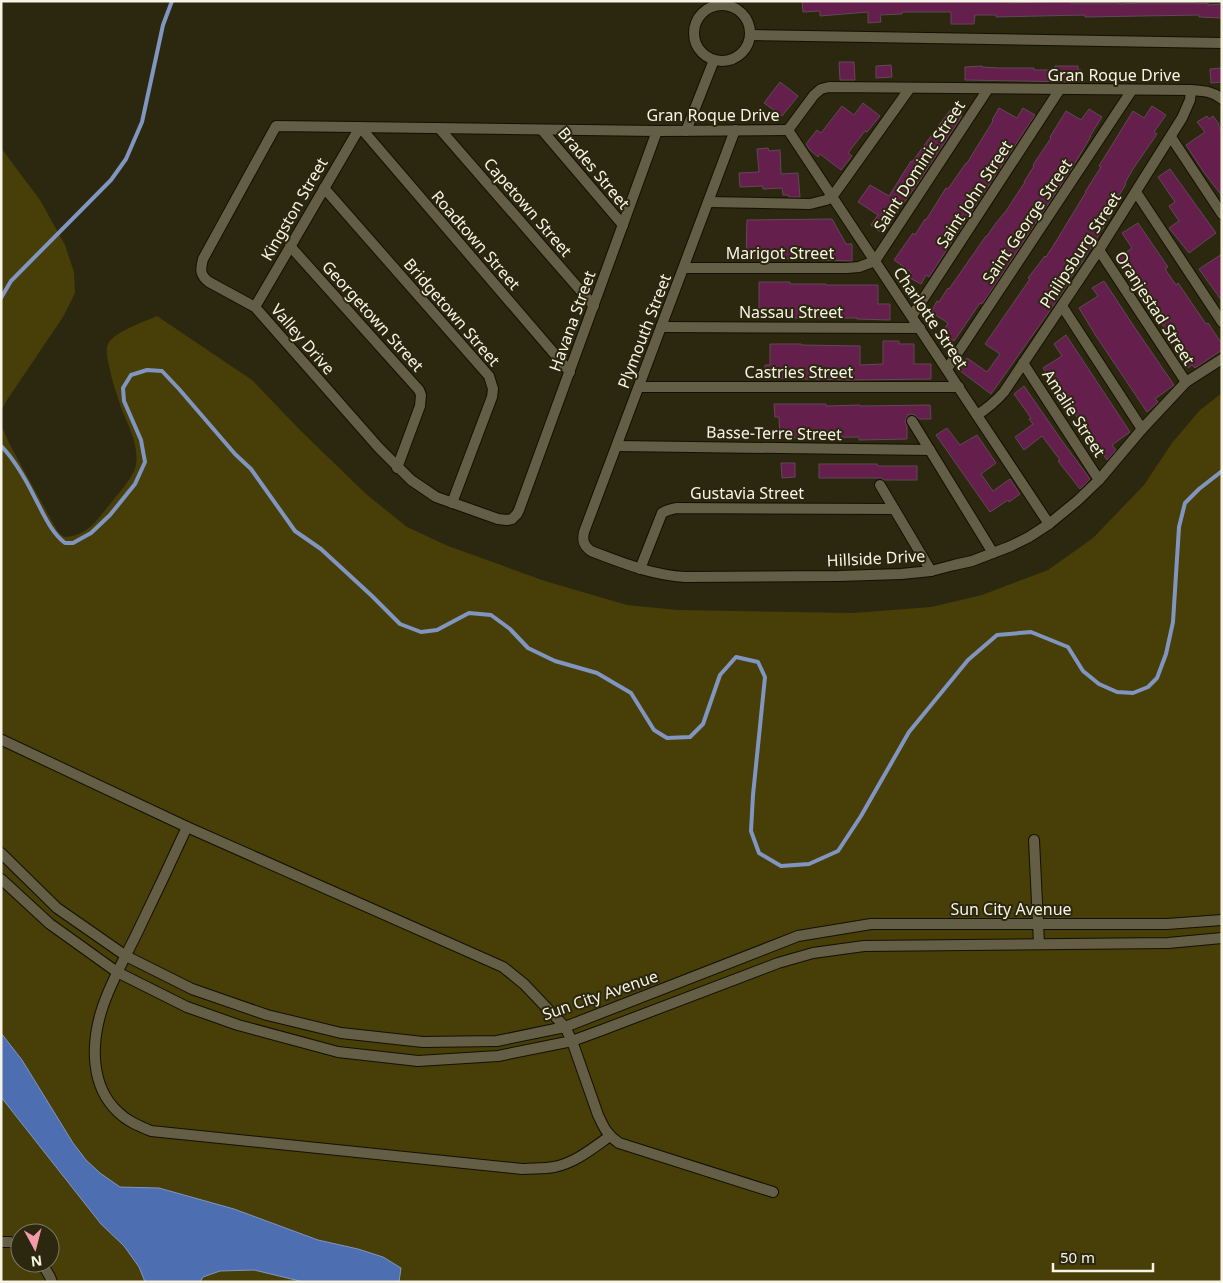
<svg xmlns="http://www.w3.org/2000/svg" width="1223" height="1283" viewBox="0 0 1223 1283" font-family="'Noto Sans',sans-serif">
<rect width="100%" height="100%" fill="#2c270f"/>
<g fill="#483e07" fill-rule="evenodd">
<polygon points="1,148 40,200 65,245 74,272 75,293 63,317 5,403 1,412"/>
<path d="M157,316L252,380L301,431L366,494L407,527L448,546L545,581L627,605L678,610L853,613L931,607L982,595L1048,570L1093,538L1144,485L1172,443L1200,410L1222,393V1282H1V422L2,427L10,445L58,532L64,537C84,537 95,523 106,509C114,499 134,477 136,465C139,446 129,427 122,410C117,396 112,381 109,366C108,360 105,351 108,344C115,331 144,322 157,316ZM20,1233H50V1263H20Z"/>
</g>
<polygon fill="#4e6eb2" stroke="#8096c1" points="1,1033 22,1060 73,1143 86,1160 100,1173 120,1187 159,1188 234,1209 318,1240 358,1249 383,1257 401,1268 399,1282 304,1282 254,1270 220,1271 203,1277 200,1282 145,1282 139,1267 124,1246 101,1224 1,1097"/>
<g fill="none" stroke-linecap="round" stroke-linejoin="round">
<g stroke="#8096c1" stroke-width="4">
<polyline points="1,298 11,281 111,180 126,159 142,122 163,25 172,1"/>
<path d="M1,446C14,459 27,482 35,498C44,515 51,532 65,543H73L91,533L110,515L135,484L145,462L141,440L124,401L123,388L131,375L147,370L162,371L179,389L235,454L251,469L295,531L321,549L372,596L400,624L421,632L437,630L469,613L491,615L510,629L528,648L555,661L597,673L631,693L654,730L667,738L690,737L703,724L720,675L736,657L758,662L765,677L753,795L751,831L759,853L781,866L809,864L838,851L861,816L909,732L968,660L997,635L1031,632L1068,647L1083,671L1099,684L1117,692L1133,693L1148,687L1157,678L1166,654L1173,622L1179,527L1185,503L1199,489L1222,471"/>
</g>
</g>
<g fill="#641f4d" stroke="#614957">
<polygon points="802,1 985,1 1009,2 1009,3 1071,1 1071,3 1119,3 1119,4 1141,3 1197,3 1197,4 1208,3 1208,5 1222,4 1222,18 1199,17 1199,15 1085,17 1085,15 996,17 996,15 975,15 974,24 951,24 951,12 902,12 902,14 880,15 881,22 868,23 868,12 820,16 820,11 803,12"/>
<polygon points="839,62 854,62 855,80 840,80"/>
<polygon points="891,65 892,77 876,78 876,66"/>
<polygon points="982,66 982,67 1000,68 1034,68 1034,70 1055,70 1055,66 1078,66 1078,70 1081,70 1082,81 1073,82 965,80 965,67"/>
<polygon points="1222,68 1222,82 1211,83 1210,69"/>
<polygon points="780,82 798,96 782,116 764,103"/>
<polygon points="863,103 880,116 867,132 865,131 848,153 852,156 841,170 820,154 818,157 810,150 806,144 817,130 821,133 842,106 854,115"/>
<polygon points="1152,106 1166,115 1154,132 1157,134 1133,169 1125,183 1126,184 1118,197 1120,198 1111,211 1113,212 1081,264 1067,283 1068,284 1049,312 991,394 959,370 967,358 987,372 1000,354 985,344 1030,279 1028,278 1045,256 1046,257 1055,243 1086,192 1085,192 1101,167 1099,166 1133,111 1144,118"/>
<polygon points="999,108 1017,118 1023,108 1035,115 929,277 926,275 921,284 908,277 911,272 894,260 913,233 915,235 925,219 926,220 946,188 948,189 966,163 967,163 993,121 992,120"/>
<polygon points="951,109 962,116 918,183 891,221 892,221 883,234 871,225 878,215 858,202 870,185 889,196 911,161 912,162"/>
<polygon points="1089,109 1102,117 1090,136 1091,136 1071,170 987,297 982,304 980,303 954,341 942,333 948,323 931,312 937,301 939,302 948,288 949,289 986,236 987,236 996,223 1006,211 1025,182 1024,182 1034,166 1033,165 1051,138 1050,137 1066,111 1081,120"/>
<polygon points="1207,116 1209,119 1213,116 1219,124 1218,125 1222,131 1222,196 1203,171 1186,145 1205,132 1197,122"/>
<polygon points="768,148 769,151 780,150 781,174 798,173 800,197 789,197 788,195 783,195 782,188 763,189 763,186 740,187 739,173 759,172 757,149"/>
<polygon points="1170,169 1216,233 1189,253 1169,228 1179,221 1169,206 1175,202 1158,177"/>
<polygon points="832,219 846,244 852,244 852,261 821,260 821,253 797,254 797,259 746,258 747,220"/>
<polygon points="1138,223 1168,267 1165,269 1176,285 1178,283 1206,324 1208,323 1222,344 1222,350 1195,368 1192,365 1188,368 1178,355 1181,353 1118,258 1132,248 1122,233"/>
<polygon points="1222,254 1222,301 1199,269"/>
<polygon points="1104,281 1135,328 1174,385 1155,399 1158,402 1147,412 1096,336 1079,308 1098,296 1092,288"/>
<polygon points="759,282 790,282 790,284 826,284 826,285 878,285 878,304 890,304 890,320 857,319 857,318 759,318"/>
<polygon points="1066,335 1130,432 1112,445 1116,450 1107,460 1043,368 1062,356 1054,344"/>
<polygon points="883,341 899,341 899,344 914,344 914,364 931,364 931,379 852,380 765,378 765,365 770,365 770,344 801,344 801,345 860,346 860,365 883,364"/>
<polygon points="1024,386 1060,438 1090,479 1080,489 1058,461 1060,460 1042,436 1024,450 1015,437 1033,424 1029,419 1031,418 1014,394"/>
<polygon points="774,404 826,404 826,406 860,405 860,406 930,405 931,419 919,419 915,415 911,414 908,415 905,421 907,426 907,439 859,440 859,437 780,438 779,417 775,417"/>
<polygon points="947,428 960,445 977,435 996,463 981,474 993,491 1010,479 1020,494 1009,502 1008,500 990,512 936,435"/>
<polygon points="781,463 795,463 795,477 782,478"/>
<polygon points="819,464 877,464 878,466 917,466 917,480 884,480 881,478 819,478"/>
</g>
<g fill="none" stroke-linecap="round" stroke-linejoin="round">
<defs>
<g id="minor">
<circle cx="722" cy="33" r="28"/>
<polyline points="750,35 1222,43"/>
<polyline points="439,128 594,306"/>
<polyline points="542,130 623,225"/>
<path d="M735,130L584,532C582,541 584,546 591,551C623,563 651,575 685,577L839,576L901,574L931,571L954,565L972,561L1011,546L1029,537L1049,524L1077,501L1099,480L1142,429L1186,382L1222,359"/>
<polyline points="788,130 1049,524"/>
<path d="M788,130L814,95L821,89L829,87L1191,90C1202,91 1213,91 1222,99"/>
<path d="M657,131L519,510L517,514L512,519L507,520L498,519L436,497L411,480L379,448L255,307L209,282C200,275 200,270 203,259L276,126L657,131L788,130"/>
<polyline points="686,131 714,60"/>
<polyline points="1171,137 1222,214"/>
<polyline points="324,188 489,376 493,389 492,397 452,503"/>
<polyline points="1136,192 1222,322"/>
<polyline points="708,202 810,204 826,200 832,197 910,88"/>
<polyline points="290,246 419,390 421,395 420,406 397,468"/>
<polyline points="1099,250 1186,382"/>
<polyline points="684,268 847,268 859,267 875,261 988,89"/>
<polyline points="1062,306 1142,429"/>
<polyline points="255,307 360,127 570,372"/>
<polyline points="912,316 1060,89"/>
<polyline points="661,327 920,328"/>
<polyline points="1023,363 1099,480"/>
<polyline points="947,369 1132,90"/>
<polyline points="639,387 959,387"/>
<path d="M977,415C988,408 996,401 1004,392L1099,250L1182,118L1190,100L1191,90"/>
<polyline points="912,421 993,553"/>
<polyline points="617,446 930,450"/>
<polyline points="880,485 931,571"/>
<path d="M640,569L662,513C667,510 671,509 677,508L894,509"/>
<path d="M2,740L187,827L503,967L524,984L565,1027L572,1041L598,1115C604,1128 607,1135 619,1143L773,1192"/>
<path d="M187,827C171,862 154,898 137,933C125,958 110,983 102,1009C91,1043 90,1086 118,1112C127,1121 139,1126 151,1131L522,1169C533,1168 544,1169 554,1167C575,1163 593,1148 610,1136"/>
<polyline points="1034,840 1039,944"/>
<polyline points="1,853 57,908 126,956 192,989 267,1015 341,1033 423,1042 497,1041 565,1027 798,936 871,924 1167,924 1222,920"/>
<polyline points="1,879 50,924 117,972 187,1007 238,1025 338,1052 418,1061 498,1056 572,1041 602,1030 778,963 813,953 864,946 1168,943 1222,938"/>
<polyline points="1,1242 10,1242 20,1245"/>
<polyline points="42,1263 50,1277 52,1282"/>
</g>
</defs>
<use href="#minor" stroke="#141000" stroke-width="12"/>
<use href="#minor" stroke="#635e45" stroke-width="10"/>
</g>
<g text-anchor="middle" stroke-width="4" stroke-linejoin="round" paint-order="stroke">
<g font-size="16" fill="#f6f4e5" stroke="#2c270f">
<text x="1114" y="81">Gran Roque Drive</text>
<text x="713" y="121">Gran Roque Drive</text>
<text transform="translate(919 166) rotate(-57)" y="6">Saint Dominic Street</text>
<text transform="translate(594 168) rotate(50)" y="6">Brades Street</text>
<text transform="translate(974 194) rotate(-57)" y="6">Saint John Street</text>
<text transform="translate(528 207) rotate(49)" y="6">Capetown Street</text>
<text transform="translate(294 209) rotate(-60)" y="6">Kingston Street</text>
<text transform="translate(1027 221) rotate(-56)" y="6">Saint George Street</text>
<text transform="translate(476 240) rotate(49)" y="6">Roadtown Street</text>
<text transform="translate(1080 250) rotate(-57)" y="6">Philipsburg Street</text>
<text x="780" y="259">Marigot Street</text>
<text transform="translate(1155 308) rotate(57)" y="6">Oranjestad Street</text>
<text transform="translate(452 312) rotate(49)" y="6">Bridgetown Street</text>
<text x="791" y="318">Nassau Street</text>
<text transform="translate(373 316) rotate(48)" y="6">Georgetown Street</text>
<text transform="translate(931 318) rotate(56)" y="6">Charlotte Street</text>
<text transform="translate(572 321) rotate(-70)" y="6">Havana Street</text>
<text transform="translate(644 331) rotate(-69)" y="6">Plymouth Street</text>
<text transform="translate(303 339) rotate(49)" y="6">Valley Drive</text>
<text x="799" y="378">Castries Street</text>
<text transform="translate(1074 413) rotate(57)" y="6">Amalie Street</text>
<text transform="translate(774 433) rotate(1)" y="6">Basse-Terre Street</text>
<text x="747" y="499">Gustavia Street</text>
<text transform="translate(876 558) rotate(-3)" y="6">Hillside Drive</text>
<text x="1011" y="915">Sun City Avenue</text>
<text transform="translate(600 995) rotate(-19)" y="6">Sun City Avenue</text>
</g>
</g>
<rect width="1223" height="1283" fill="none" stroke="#f6f4e5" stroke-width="5"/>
<g transform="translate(35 1248) rotate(173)"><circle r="24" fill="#2c270f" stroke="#7d7965"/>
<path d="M0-4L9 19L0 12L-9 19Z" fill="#f39aab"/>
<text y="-8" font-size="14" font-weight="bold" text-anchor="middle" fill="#f6f4e5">N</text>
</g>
<path d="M1053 1263v8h100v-8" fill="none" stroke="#f6f4e5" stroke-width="2.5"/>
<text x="1060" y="1263" font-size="15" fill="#f6f4e5" stroke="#2c270f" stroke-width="4" paint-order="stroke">50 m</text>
</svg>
